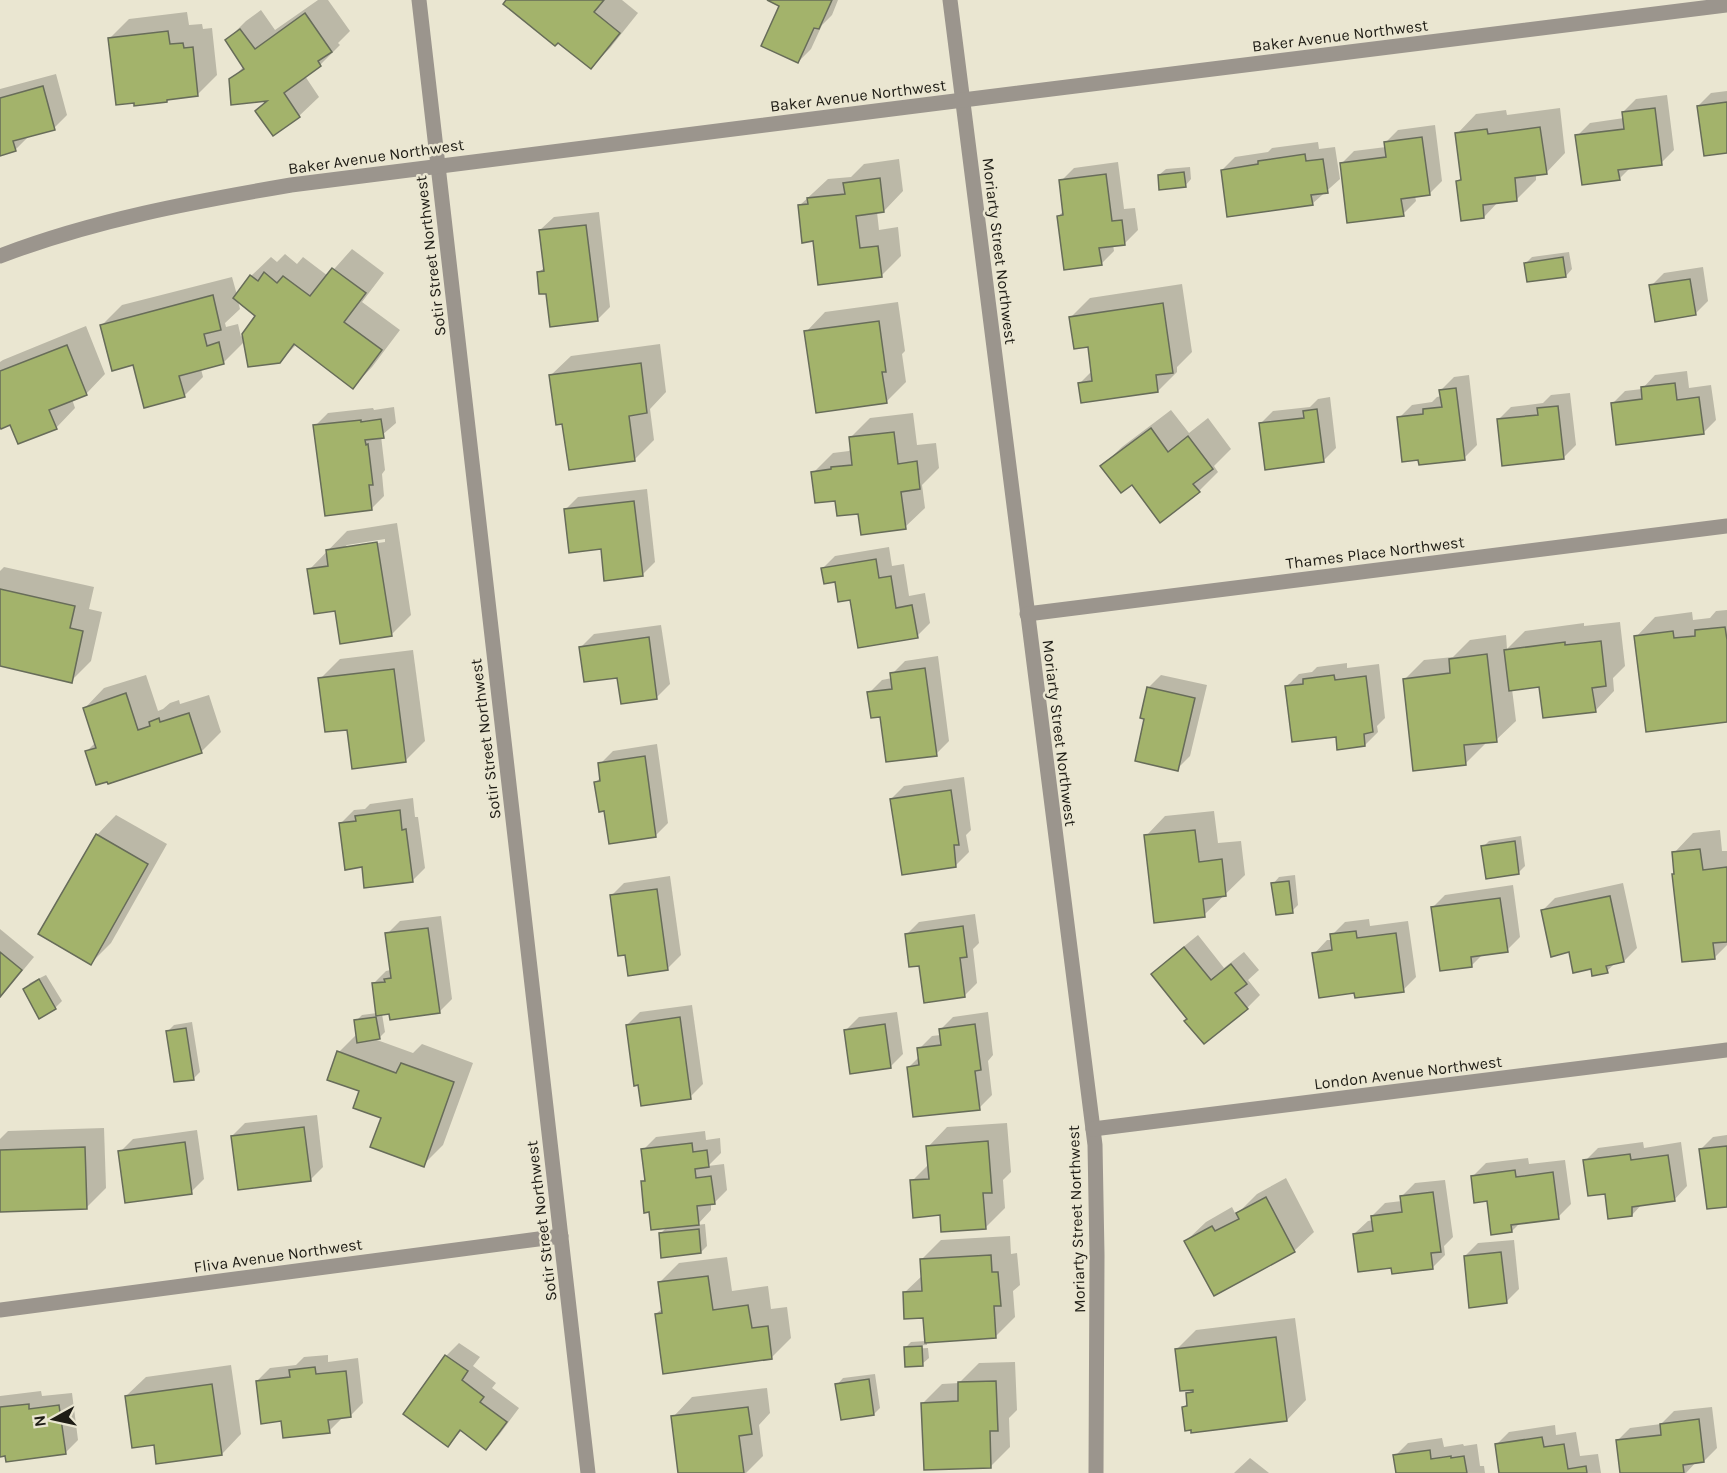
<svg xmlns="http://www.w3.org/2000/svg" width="1727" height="1473" viewBox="0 0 1727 1473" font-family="Karla,sans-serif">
<rect width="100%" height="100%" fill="#eae6d1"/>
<g fill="#0003" fill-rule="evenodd">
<polygon points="318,0 328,0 350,31 338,43 340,45 320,65 305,76 319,97 299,116 231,80 244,66 227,40 246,21 261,10 275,30"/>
<polygon points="508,0 622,0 638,13 610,48 591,67"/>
<polygon points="771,0 838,0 832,15 822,25 811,49 798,62 781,5"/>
<polygon points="187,12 189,25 202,24 203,29 212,28 217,75 198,94 170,98 167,101 110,38 129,19"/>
<polygon points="56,74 67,115 54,128 28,137 15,150 0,154 0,89"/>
<polygon points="1727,91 1727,152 1698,106 1711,93"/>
<polygon points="1667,95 1674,150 1661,163 1631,167 1619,179 1577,136 1590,123 1624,118 1623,112 1636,99"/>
<polygon points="1560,108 1565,153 1546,173 1536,174 1536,180 1517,199 1499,201 1484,217 1458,181 1462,177 1457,134 1476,114 1506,110 1507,115"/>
<polygon points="1435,125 1442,181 1429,194 1415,196 1416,201 1403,214 1341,164 1354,151 1386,147 1385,143 1398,130"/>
<polygon points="1318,142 1319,149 1335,147 1340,179 1312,204 1222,170 1235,157 1268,152 1272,148"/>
<polygon points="899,159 903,191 884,211 877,212 879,230 898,227 901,256 882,275 814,240 799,206 828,179 851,177 864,164"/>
<polygon points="1118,162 1124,209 1135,208 1138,230 1125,243 1113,245 1114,251 1101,264 1059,216 1064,210 1061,181 1074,168"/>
<polygon points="1190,167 1191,179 1185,186 1159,175 1166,169"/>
<polygon points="599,212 610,307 597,320 548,292 538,273 545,267 540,230 554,217"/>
<path d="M352,249L384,273L362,302L400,330L372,367L353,387L296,345L279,362L245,341L223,363L201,369L203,377L184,396L134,363L102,325L122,305L232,277L237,295L251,276L271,257L277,262L285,254L297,264L303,257L328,276ZM238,301L257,315L241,337L238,324L226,327L225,323L240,309Z"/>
<polygon points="1569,252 1572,269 1566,276 1526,263 1532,257"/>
<polygon points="1703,267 1708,301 1695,314 1651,286 1664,273"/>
<polygon points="1182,284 1192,352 1177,367 1177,372 1158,391 1080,383 1093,370 1089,346 1071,317 1090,298"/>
<polygon points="898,302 905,351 902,354 906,382 886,402 806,332 825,312"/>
<polygon points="86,326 105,374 86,394 72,399 75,408 56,428 0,422 0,362 3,360"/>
<polygon points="660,344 666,392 650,409 654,440 634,460 563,422 551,375 571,356"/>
<polygon points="1687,371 1689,388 1711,385 1716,420 1703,433 1612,404 1625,391 1642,389 1655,375"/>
<polygon points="1469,375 1477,445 1464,458 1399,418 1412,405 1432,402 1437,397 1442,396 1441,390 1454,377"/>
<polygon points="1570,393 1576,445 1563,458 1498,420 1511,407 1543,403 1551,395"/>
<polygon points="1330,397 1336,448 1323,461 1260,424 1273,411 1310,407 1318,399"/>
<polygon points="394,407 396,423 381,436 385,470 382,474 384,496 371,509 315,426 328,413 373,408 374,410"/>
<polygon points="1171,410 1189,433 1208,418 1231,449 1214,466 1218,472 1199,491 1132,483 1102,466 1122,447"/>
<polygon points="913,413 917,445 936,443 939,468 922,485 925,508 905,527 859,512 836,499 813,473 833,453 849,451 852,448 850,438 870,418"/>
<polygon points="647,489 655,562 642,575 602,547 565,510 578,497"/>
<path d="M397,523L411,615L391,635L336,609L309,570L347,531ZM385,539V542L343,548L347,545Z"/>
<polygon points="889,547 892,566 904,564 909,596 925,593 930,623 917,636 851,598 836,580 822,569 835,556"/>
<polygon points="4,567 94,587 89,609 102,612 91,661 71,681 0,665 0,571"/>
<polygon points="1727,610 1727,720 1636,637 1655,617 1692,612 1693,620 1710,618 1716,611"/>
<polygon points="1620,622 1625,666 1613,678 1614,691 1595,711 1541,686 1512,689 1516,721 1496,740 1484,741 1485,744 1465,764 1404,680 1424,660 1453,657 1470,640 1506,635 1507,649 1525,631 1584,623 1584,626"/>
<polygon points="661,625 670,684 657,697 618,676 581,647 594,634"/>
<polygon points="413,650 425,741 405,761 348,728 320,679 340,659"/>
<polygon points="938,656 949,741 936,754 881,715 869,693 882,680 892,678 892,674 905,661"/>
<polygon points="1347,663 1347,668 1379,664 1385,718 1377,726 1378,732 1365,745 1337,735 1286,687 1299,674 1312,672 1317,667"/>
<polygon points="146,675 158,711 163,709 170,703 179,700 180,704 209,695 221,732 201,752 86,752 96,742 85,708 104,688"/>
<polygon points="1161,675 1207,685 1190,756 1177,769 1146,718 1148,688"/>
<polygon points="657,744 668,823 655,836 606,810 596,782 601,777 600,764 613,751"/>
<polygon points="964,777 971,830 966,835 969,852 956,865 891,799 904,786"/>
<polygon points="413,798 415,817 418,817 425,868 412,881 363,866 341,823 354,810 365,809 370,804"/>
<polygon points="1214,811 1218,843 1241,841 1245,875 1204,915 1146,836 1165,816"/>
<polygon points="116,815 167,844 111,943 91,963 97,835"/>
<polygon points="1720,830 1722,851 1727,851 1727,945 1715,957 1673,874 1676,872 1674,853 1693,833"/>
<polygon points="1521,836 1525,866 1519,872 1483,847 1489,841"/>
<polygon points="1295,875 1298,905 1292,911 1273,884 1279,877"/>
<polygon points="670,876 681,955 668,968 626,954 611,896 624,883"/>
<polygon points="1623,883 1637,948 1624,961 1616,962 1607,971 1592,967 1570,951 1542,911 1555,898"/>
<polygon points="1513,885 1520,937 1507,950 1483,954 1472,965 1432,908 1445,895"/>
<polygon points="975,914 979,943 973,949 977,983 964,996 920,964 906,935 919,922"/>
<polygon points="441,916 452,999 439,1012 382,1014 385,1032 377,1040 413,1053 422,1044 473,1063 443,1145 423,1165 361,1091 339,1052 358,1033 356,1021 362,1015 377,1013 373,984 386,971 391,970 387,934 400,921"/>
<polygon points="1369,919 1370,926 1408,921 1416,977 1403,990 1356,992 1314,954 1327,940 1332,940 1332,935 1345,922"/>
<polygon points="0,929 34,957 0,998"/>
<polygon points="1198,935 1224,968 1244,952 1259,970 1248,980 1260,995 1247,1008 1189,1018 1153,974 1166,961"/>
<polygon points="46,975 62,1001 56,1007 40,1017 24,990 30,983"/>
<polygon points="692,1005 703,1084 690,1097 627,1025 640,1012"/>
<polygon points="897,1012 903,1054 890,1067 846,1030 859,1017"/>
<polygon points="988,1012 993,1055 988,1061 992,1095 979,1108 909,1067 920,1056 919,1049 932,1036 941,1035 940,1030 953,1017"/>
<polygon points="192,1022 200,1072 194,1078 168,1031 174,1025"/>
<polygon points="317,1115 323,1167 310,1180 232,1136 245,1123"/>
<polygon points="1007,1123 1011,1172 1003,1180 1005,1208 985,1228 941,1214 912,1181 929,1164 928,1147 947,1127"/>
<polygon points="104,1128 106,1188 87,1207 0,1210 0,1139 8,1131"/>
<polygon points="197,1130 204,1179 191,1192 120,1152 133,1139"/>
<polygon points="705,1131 706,1140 720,1138 721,1153 708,1166 724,1164 727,1190 714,1203 711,1203 711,1210 697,1225 705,1224 707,1246 701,1252 660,1234 667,1227 650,1211 642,1182 646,1178 643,1150 656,1137"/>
<polygon points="1727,1135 1727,1205 1700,1150 1713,1137"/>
<polygon points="1643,1142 1644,1148 1681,1142 1687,1186 1674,1200 1642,1204 1632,1215 1606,1192 1585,1161 1598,1148"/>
<polygon points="1528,1158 1529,1164 1565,1160 1571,1204 1558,1217 1520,1223 1512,1231 1473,1176 1486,1163"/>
<polygon points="1286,1178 1314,1232 1294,1251 1186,1241 1206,1222 1232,1207 1235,1213 1241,1210 1257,1194"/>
<polygon points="1445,1180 1453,1237 1444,1246 1445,1255 1432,1268 1392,1266 1354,1234 1368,1221 1373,1220 1372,1216 1385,1203 1402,1201 1402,1196 1415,1183"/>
<polygon points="1010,1236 1011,1254 1017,1253 1020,1285 1013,1291 1015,1317 995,1337 927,1341 927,1345 910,1346 910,1349 928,1348 929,1358 922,1364 905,1348 911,1342 926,1341 925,1316 904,1293 923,1275 922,1259 941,1240"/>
<polygon points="1514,1240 1519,1289 1506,1302 1465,1256 1478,1243"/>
<polygon points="727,1257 732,1291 768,1286 771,1309 787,1307 791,1338 772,1357 656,1314 663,1308 659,1283 679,1263"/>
<polygon points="1295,1318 1306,1400 1287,1420 1183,1408 1189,1402 1188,1394 1194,1388 1176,1350 1196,1330"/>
<polygon points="459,1343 480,1357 473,1366 496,1383 492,1388 519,1408 499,1435 486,1448 462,1430 448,1445 405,1413 446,1356"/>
<polygon points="328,1355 328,1362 358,1358 363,1403 350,1416 342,1418 329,1431 257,1381 270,1368 296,1365 304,1357"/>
<polygon points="1015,1362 1017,1410 1009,1418 1010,1447 991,1466 923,1403 942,1384 959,1383 979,1363"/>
<polygon points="231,1365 241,1434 222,1454 155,1443 126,1396 146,1377"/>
<polygon points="875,1374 880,1408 874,1414 837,1385 843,1378"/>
<polygon points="767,1388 770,1413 759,1425 763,1456 746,1473 679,1473 673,1417 692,1397"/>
<polygon points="41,1391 42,1396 72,1393 78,1440 65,1453 0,1455 0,1396"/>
<polygon points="1712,1407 1717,1448 1704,1461 1697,1461 1686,1473 1621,1473 1617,1441 1630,1428 1661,1424 1674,1411"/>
<polygon points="1555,1425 1556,1435 1576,1432 1580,1456 1598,1454 1601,1473 1500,1473 1496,1445 1509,1432"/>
<polygon points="1442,1438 1444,1447 1463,1444 1464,1446 1477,1444 1480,1466 1484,1466 1485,1473 1395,1473 1397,1471 1395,1456 1408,1443"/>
<polygon points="1250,1458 1269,1473 1234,1473"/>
</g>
<g fill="#a3b36b" stroke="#676c59" stroke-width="1.5">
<polygon points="506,0 604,0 594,12 620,33 591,69 558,43 555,46 503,4"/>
<polygon points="767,0 832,0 819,29 814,28 798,63 761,46 779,6"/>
<polygon points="305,13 332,52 318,61 321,66 284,93 300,117 273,136 255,111 267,101 231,105 229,79 244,69 225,40 240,29 255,49"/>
<polygon points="168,31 170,44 183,43 184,48 193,47 198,96 167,100 167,102 134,106 134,103 116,105 108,38"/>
<polygon points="43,86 55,130 13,141 16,151 0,156 0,98"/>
<polygon points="1727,102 1727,153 1704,156 1697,106"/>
<polygon points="1655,108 1662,165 1618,170 1620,180 1582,185 1575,135 1624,129 1622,112"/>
<polygon points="1540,127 1547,174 1515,178 1517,201 1483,205 1484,218 1461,221 1456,181 1461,180 1455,133 1487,129 1488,134"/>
<polygon points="1422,137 1430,195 1401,199 1404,216 1347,223 1340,163 1386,157 1384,142"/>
<polygon points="1305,154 1306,161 1323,159 1328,193 1311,195 1313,205 1227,217 1221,170 1258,164 1258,161"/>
<polygon points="1184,172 1186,187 1159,190 1158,175"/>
<polygon points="1106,174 1112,221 1122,220 1125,245 1099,248 1102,265 1064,270 1057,216 1063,215 1059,180"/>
<polygon points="880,178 884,212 856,216 860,248 878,246 882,277 818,285 813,241 802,243 798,205 808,204 807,198 845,194 843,183"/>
<polygon points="586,225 598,321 550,327 546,294 539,294 537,272 544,271 539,230"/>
<polygon points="1563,257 1566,277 1527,282 1524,263"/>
<polygon points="332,268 366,293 344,322 382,350 353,389 294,344 280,363 248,367 242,334 255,316 233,298 250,275 258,281 264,272 277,283 283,276 310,296"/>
<polygon points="1690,279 1696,315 1655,322 1649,285"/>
<polygon points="213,295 221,330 204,334 207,346 219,342 224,364 179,376 185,397 144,408 133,365 112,371 100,325"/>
<polygon points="1163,303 1173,373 1156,375 1158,392 1081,403 1078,383 1092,381 1088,347 1074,349 1069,317"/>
<polygon points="879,321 886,372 882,372 887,403 816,413 804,331"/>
<polygon points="67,345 87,395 49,410 57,429 18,444 10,425 1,429 0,427 0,371"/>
<polygon points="641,363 647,413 629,416 635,461 569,470 562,424 556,425 549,375"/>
<polygon points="1675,383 1677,400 1699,397 1704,434 1616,445 1611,403 1642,399 1641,387"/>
<polygon points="1456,388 1465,460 1419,465 1418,460 1402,462 1397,417 1423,414 1423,409 1442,407 1439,390"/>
<polygon points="1558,406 1564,459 1502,466 1497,419 1538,415 1537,408"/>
<polygon points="1317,409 1324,462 1265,470 1259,423 1304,418 1303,411"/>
<polygon points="381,419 384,438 365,440 366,445 368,444 373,485 369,485 372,510 325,516 313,425 361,420 361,422"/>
<polygon points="1151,428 1168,452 1188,436 1213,469 1193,484 1200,492 1160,523 1132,485 1121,493 1100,466"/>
<polygon points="894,432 898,464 917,461 920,489 901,492 906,529 861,535 858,514 837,516 835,501 815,503 811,472 831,469 831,467 852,465 849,437"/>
<polygon points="634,501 643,576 604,581 601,549 569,553 564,509"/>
<polygon points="377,542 392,636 340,644 335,611 314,614 307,569 328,566 326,550"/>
<polygon points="876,559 879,578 891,576 896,608 912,605 918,638 858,648 850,600 838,602 835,582 824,584 821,568"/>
<polygon points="0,589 75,606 70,628 83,631 72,683 0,666"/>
<polygon points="1725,627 1727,640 1727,722 1646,732 1634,636 1673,631 1674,638 1695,636 1695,630"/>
<polygon points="649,637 657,699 621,704 617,678 584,682 579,647"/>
<polygon points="1601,641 1606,686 1592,688 1596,712 1543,718 1539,687 1509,691 1504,650 1565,642 1565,645"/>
<polygon points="1487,654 1497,742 1464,745 1466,765 1413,771 1403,679 1450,673 1449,659"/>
<polygon points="925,668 937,756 886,762 880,717 871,718 867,692 892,689 890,673"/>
<polygon points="394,669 406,762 352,769 347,730 325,732 318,678"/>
<polygon points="1334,675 1335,680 1366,676 1373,732 1364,734 1365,746 1337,750 1336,737 1292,742 1285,686 1303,684 1303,679"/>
<polygon points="1147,687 1195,698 1178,771 1135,761 1144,719 1140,718"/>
<polygon points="126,693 138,730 150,726 149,722 159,718 160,722 189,713 202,753 108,784 107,782 96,785 85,751 96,748 83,708"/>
<polygon points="645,756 656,837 609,844 604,811 599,812 594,782 600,781 598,763"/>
<polygon points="951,790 959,845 954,845 956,867 902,875 890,799"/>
<polygon points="400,810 402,830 406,829 413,882 364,888 362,867 345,870 339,823 356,821 355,816"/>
<polygon points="1195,830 1199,862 1222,859 1226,896 1203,899 1205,917 1154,923 1144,835"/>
<polygon points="96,834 148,864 91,965 38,934"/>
<polygon points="1515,841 1519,874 1486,879 1481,846"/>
<polygon points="1700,849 1703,870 1727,867 1727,942 1713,943 1715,959 1682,962 1672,874 1674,874 1672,852"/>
<polygon points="1289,881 1293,913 1276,915 1271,883"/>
<polygon points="657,889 668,970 628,976 625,955 618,956 610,895"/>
<polygon points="1610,896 1624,962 1606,966 1608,973 1592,976 1591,969 1573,973 1569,952 1551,957 1541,910"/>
<polygon points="1500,898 1508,952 1471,957 1472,967 1440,971 1431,907"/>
<polygon points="963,926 967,957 960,958 965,997 924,1003 919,966 909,967 905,934"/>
<polygon points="428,928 440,1013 390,1020 389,1014 376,1016 372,983 385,982 384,979 391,978 385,933"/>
<polygon points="1356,931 1357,938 1396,933 1404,992 1355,998 1354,993 1319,998 1312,953 1332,950 1330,934"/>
<polygon points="1184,947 1211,980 1231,964 1247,984 1235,993 1248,1009 1204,1044 1184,1021 1187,1019 1151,974"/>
<polygon points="0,952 22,970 0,997"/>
<polygon points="39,979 56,1009 39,1019 23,989"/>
<polygon points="376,1017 380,1039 357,1043 354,1020"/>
<polygon points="680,1017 691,1099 641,1106 638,1085 634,1086 626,1025"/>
<polygon points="885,1024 891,1068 850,1074 844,1030"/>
<polygon points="975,1024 981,1070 975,1071 980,1110 913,1117 907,1067 919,1065 917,1048 941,1045 939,1029"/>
<polygon points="186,1028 194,1080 174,1082 166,1031"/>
<polygon points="337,1051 396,1073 401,1063 454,1082 424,1167 370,1147 381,1118 353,1108 359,1091 327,1080"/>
<polygon points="304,1127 311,1181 238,1190 231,1136"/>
<polygon points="988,1141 992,1193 983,1193 986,1229 941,1232 940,1215 913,1218 910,1180 929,1179 926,1146"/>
<polygon points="185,1142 192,1194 125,1203 118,1151"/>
<polygon points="692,1143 693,1152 707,1150 709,1167 695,1169 696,1178 711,1176 715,1204 697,1206 699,1225 651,1230 649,1212 644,1213 641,1181 645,1181 641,1149"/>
<polygon points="1727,1146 1727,1207 1707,1209 1699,1149"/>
<polygon points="85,1147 87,1209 0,1212 0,1150"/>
<polygon points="1630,1154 1631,1160 1668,1155 1675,1201 1632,1207 1632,1216 1608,1219 1605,1194 1588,1196 1583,1160"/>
<polygon points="1515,1170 1516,1177 1553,1172 1559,1219 1511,1225 1512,1232 1491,1235 1487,1201 1474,1203 1471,1176"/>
<polygon points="1433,1192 1441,1252 1431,1253 1433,1269 1392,1274 1391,1268 1358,1272 1353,1234 1373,1231 1371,1216 1402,1212 1400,1196"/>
<polygon points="1266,1197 1295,1252 1214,1296 1184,1241 1212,1226 1215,1231 1239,1219 1236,1213"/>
<polygon points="699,1229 701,1253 661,1258 659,1233"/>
<polygon points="1501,1252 1507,1303 1469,1308 1464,1256"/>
<polygon points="991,1255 992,1272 998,1272 1001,1306 994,1306 996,1338 925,1343 923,1318 904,1319 903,1292 922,1291 920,1259"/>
<polygon points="708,1276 713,1310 748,1305 752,1328 768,1326 772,1359 663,1374 655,1314 662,1313 658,1282"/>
<polygon points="1276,1337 1287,1421 1191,1433 1191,1430 1185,1431 1182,1407 1187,1406 1186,1393 1193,1392 1193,1390 1180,1391 1175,1349"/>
<polygon points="922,1346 923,1366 905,1367 904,1347"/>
<polygon points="445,1355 468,1371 462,1380 484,1397 480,1402 507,1422 486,1450 460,1430 448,1447 403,1414"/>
<polygon points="315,1367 316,1374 346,1371 351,1417 328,1420 330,1433 283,1438 281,1421 261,1424 256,1381 290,1377 289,1370"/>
<polygon points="869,1379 874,1415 841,1420 835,1384"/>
<polygon points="996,1381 998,1431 990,1431 991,1468 924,1470 921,1403 958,1401 958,1382"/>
<polygon points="212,1384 222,1455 156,1464 154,1445 132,1448 125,1396"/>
<polygon points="29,1404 29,1409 59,1405 66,1454 6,1462 5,1456 0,1457 0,1407"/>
<polygon points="748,1407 752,1434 739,1436 744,1473 678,1473 671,1416"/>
<polygon points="1699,1419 1704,1462 1683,1465 1684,1473 1620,1473 1616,1440 1661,1435 1660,1424"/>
<polygon points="1542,1437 1544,1447 1564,1444 1568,1469 1586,1466 1587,1473 1499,1473 1495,1444"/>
<polygon points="1430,1450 1431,1459 1451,1456 1451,1458 1464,1456 1467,1473 1396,1473 1393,1455"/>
</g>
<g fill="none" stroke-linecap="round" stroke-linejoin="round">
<g stroke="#9b958d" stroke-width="15">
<polyline points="419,0 588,1473"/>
<polyline points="950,0 1095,1145 1097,1255 1096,1473"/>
<path d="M0,256C94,220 192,202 291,185L963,100L1727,5"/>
<polyline points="1027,614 1727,526"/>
<polyline points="1093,1129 1727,1050"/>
<polyline points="0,1310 561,1236"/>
</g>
</g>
<g text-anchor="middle" stroke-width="5" stroke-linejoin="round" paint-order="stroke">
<g font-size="16" fill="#1e1c15" stroke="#eae6d1">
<text transform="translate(1340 35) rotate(-7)" y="6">Baker Avenue Northwest</text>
<text transform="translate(858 95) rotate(-7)" y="6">Baker Avenue Northwest</text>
<text transform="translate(376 156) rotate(-8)" y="6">Baker Avenue Northwest</text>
<text transform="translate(1000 251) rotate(83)" y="6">Moriarty Street Northwest</text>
<text transform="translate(430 256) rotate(-97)" y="6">Sotir Street Northwest</text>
<text transform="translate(1375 552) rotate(-7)" y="6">Thames Place Northwest</text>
<text transform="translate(1060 733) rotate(83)" y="6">Moriarty Street Northwest</text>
<text transform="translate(485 739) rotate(-97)" y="6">Sotir Street Northwest</text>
<text transform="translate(1408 1072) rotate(-7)" y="6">London Avenue Northwest</text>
<text transform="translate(1076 1219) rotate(-92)" y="6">Moriarty Street Northwest</text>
<text transform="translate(541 1221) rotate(-97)" y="6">Sotir Street Northwest</text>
<text transform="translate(278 1255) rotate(-8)" y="6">Fliva Avenue Northwest</text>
</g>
</g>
<g transform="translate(54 1419) rotate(262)" stroke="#eae6d1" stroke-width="4.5" paint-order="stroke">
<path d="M0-4.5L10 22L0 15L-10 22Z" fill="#1e1c15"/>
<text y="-9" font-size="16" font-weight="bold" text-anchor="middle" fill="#1e1c15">N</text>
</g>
</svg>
